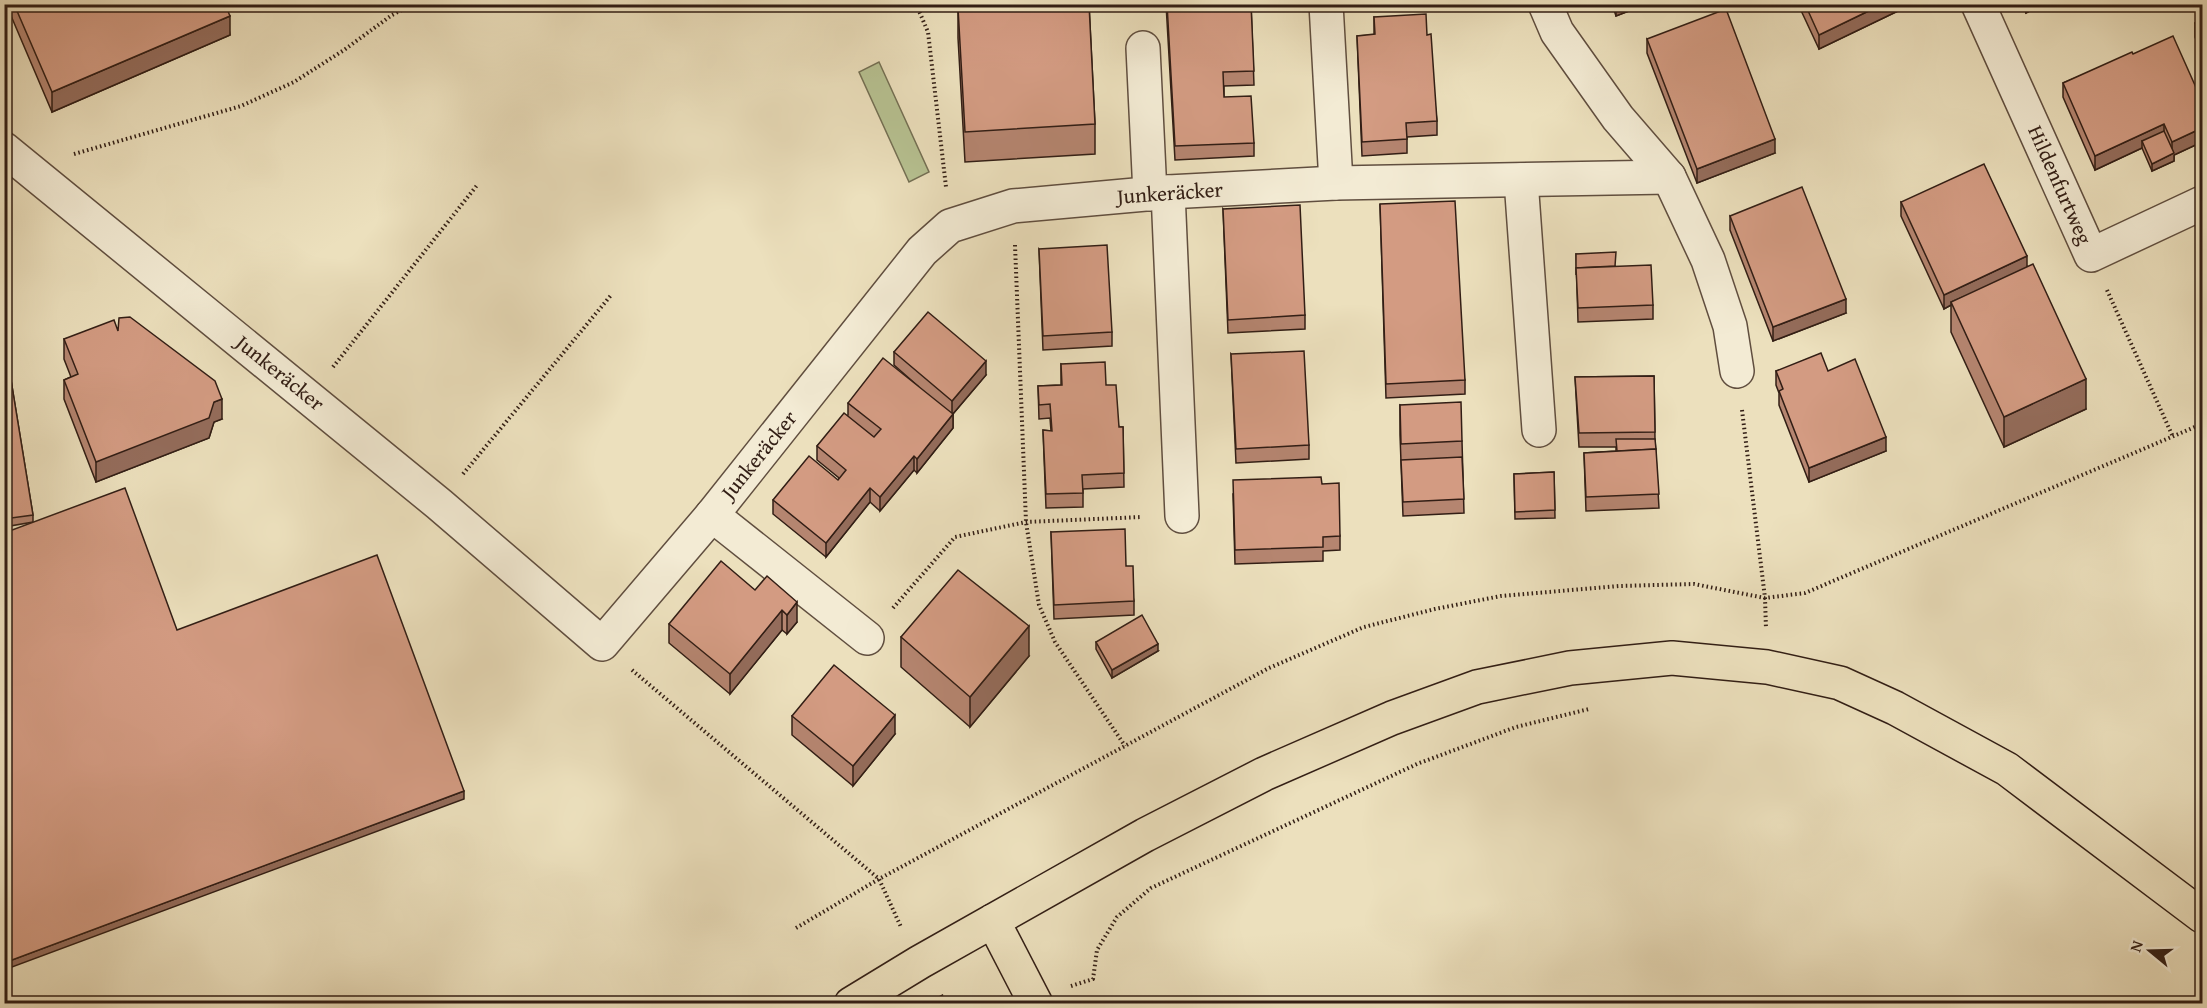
<svg xmlns="http://www.w3.org/2000/svg" width="2207" height="1008" viewBox="0 0 2207 1008" font-family="'Gentium Book Plus',serif">
<rect width="100%" height="100%" fill="#ece0bd"/>
<filter id="stains"><feTurbulence type="fractalNoise" baseFrequency=".00333" numOctaves="4"/><feColorMatrix values="0 0 0 0 .2 0 0 0 0 .09 0 0 0 0 .02 0 0 0 .5 -.17"/></filter>
<radialGradient id="worn" r=".72"><stop offset=".6" stop-color="#630" stop-opacity="0"/><stop offset="1" stop-color="#630" stop-opacity=".3"/></radialGradient>
<polygon fill="#b7c292" stroke="#747054" stroke-width="1.5" points="879,62 929,172 909,182 859,72"/>
<g fill="none" stroke-linecap="round" stroke-linejoin="round">
<defs>
<g id="minor">
<polyline points="1326,4 1336,183"/>
<polyline points="1545,4 1557,32 1618,118 1669,177 1708,260 1730,326 1737,371"/>
<polyline points="1978,4 2091,255 2202,203"/>
<polyline points="1143,48 1150,194"/>
<polyline points="4,149 439,504 602,644 712,515 922,251 950,226 1013,206 1168,192 1336,183 1669,177"/>
<polyline points="1521,180 1539,430"/>
<polyline points="1168,192 1182,516"/>
<polyline points="712,515 867,638"/>
</g>
<g id="major">
<polyline points="993,921 1036,1004"/>
<polyline points="851,1004 920,962 1145,835 1264,774 1392,718 1477,687 1570,668 1672,658 1767,667 1840,683 1895,708 2007,769 2202,916"/>
</g>
</defs>
<use href="#minor" stroke="#604e3f" stroke-width="36"/>
<use href="#major" stroke="#321e15" stroke-width="36"/>
<g stroke="#321e15" stroke-width="4" stroke-dasharray="1.5 3" stroke-linecap="butt">
<polyline points="916,4 928,32 946,187"/>
<polyline points="74,154 241,106 294,82 344,50 392,15 413,4"/>
<polyline points="1015,245 1026,522 1039,605 1055,642 1125,746"/>
<polyline points="2107,290 2173,437"/>
<polyline points="333,367 478,184"/>
<polyline points="1742,410 1765,598 1766,629"/>
<polyline points="463,474 612,294"/>
<polyline points="893,608 955,537 1026,522 1142,517"/>
<polyline points="632,670 879,879 901,927"/>
<polyline points="796,928 879,879 1269,668 1364,627 1435,609 1501,596 1619,586 1694,584 1765,598 1805,593 2202,424"/>
<polyline points="1071,986 1093,979 1097,950 1117,917 1151,888 1417,764 1516,727 1589,709"/>
<polyline points="941,995 946,1004"/>
</g>
<use href="#minor" stroke="#f3ebd4" stroke-width="33"/>
<use href="#major" stroke="#ece0bd" stroke-width="33"/>
</g>
<g fill="#b58570" stroke="#321e15" stroke-width="1.5">
<polygon points="6,4 225,4 230,35 52,112"/>
<polygon points="984,4 1089,4 1095,124 1095,154 965,162 958,38 958,8 984,6"/>
<polygon points="1166,4 1251,4 1254,85 1224,86 1224,97 1254,143 1254,156 1175,160"/>
<polygon points="1612,4 1647,4 1616,16"/>
<polygon points="1798,4 1898,4 1898,11 1819,49"/>
<polygon points="2022,4 2044,4 2026,13"/>
<polygon points="1374,17 1427,35 1437,121 1437,135 1407,137 1407,153 1362,156 1357,36 1374,35"/>
<polygon points="2202,20 2202,54 2195,37 2195,23"/>
<polygon points="1647,39 1775,153 1697,183 1647,53"/>
<polygon points="2133,54 2202,101 2202,142 2174,155 2174,161 2152,171 2142,148 2095,170 2063,97 2063,83"/>
<polygon points="1901,202 2027,266 2086,409 2004,447 1951,332 1951,305 1944,309 1901,216"/>
<polygon points="1380,204 1465,380 1465,394 1386,398"/>
<polygon points="1223,209 1305,315 1305,329 1228,333"/>
<polygon points="1730,216 1846,313 1773,341 1730,230"/>
<polygon points="2202,242 2202,274 2196,259 2196,245"/>
<polygon points="1039,249 1112,332 1112,346 1043,350"/>
<polygon points="1576,254 1615,266 1653,305 1653,319 1578,322"/>
<polygon points="118,331 222,419 214,422 209,438 96,482 64,399 64,380 71,377 64,359 64,339"/>
<polygon points="4,337 33,515 33,522 4,527"/>
<polygon points="894,352 986,375 953,414 953,428 917,473 914,470 880,511 870,502 826,557 773,514 773,500 838,480 839,478 817,460 817,446 848,415 848,403 918,386 894,365"/>
<polygon points="1231,354 1309,445 1309,459 1236,463"/>
<polygon points="1061,364 1106,385 1119,427 1123,427 1124,487 1083,489 1083,507 1046,508 1043,430 1051,431 1050,418 1039,419 1038,386 1061,385"/>
<polygon points="1776,371 1828,371 1886,451 1809,482 1779,405 1779,393 1776,385"/>
<polygon points="1654,376 1655,439 1659,508 1586,511 1584,453 1616,451 1616,447 1579,447 1575,377"/>
<polygon points="1400,405 1462,441 1464,513 1403,516 1400,435"/>
<polygon points="1554,472 1555,518 1515,519 1514,474"/>
<polygon points="1322,484 1340,536 1340,550 1323,551 1323,561 1235,564 1233,494"/>
<polygon points="1051,532 1126,566 1134,601 1134,615 1054,619"/>
<polygon points="755,590 797,622 787,634 782,630 730,694 669,643 669,624"/>
<polygon points="901,637 1029,656 970,727 901,667"/>
<polygon points="1096,642 1158,651 1112,678 1096,649"/>
<polygon points="792,716 895,734 853,786 792,735"/>
</g>
<g fill="#946c5b" stroke="#321e15" stroke-width="1.5">
<polygon points="1616,4 1647,4 1616,16"/>
<polygon points="1883,4 1898,4 1898,11 1819,49 1819,35"/>
<polygon points="2026,4 2044,4 2026,13"/>
<polygon points="230,16 230,35 52,112 52,92"/>
<polygon points="2164,124 2164,138 2142,141 2142,148 2095,170 2095,156"/>
<polygon points="2202,128 2202,142 2174,155 2174,161 2152,171 2152,164 2172,154 2172,142"/>
<polygon points="1775,139 1775,153 1697,183 1697,169"/>
<polygon points="2027,256 2027,270 1951,302 1951,305 1944,309 1944,295"/>
<polygon points="1846,299 1846,313 1773,341 1773,327"/>
<polygon points="986,361 986,375 952,415 952,401"/>
<polygon points="2086,379 2086,409 2004,447 2004,417"/>
<polygon points="222,399 222,419 214,422 209,438 96,482 96,462 214,402"/>
<polygon points="953,414 953,428 917,473 917,459"/>
<polygon points="1886,437 1886,451 1809,482 1809,468"/>
<polygon points="914,456 914,470 880,511 880,497"/>
<polygon points="870,488 870,502 826,557 826,543"/>
<polygon points="797,602 797,622 787,634 787,615"/>
<polygon points="782,610 782,630 730,694 730,674"/>
<polygon points="1029,626 1029,656 970,727 970,697"/>
<polygon points="1158,644 1158,651 1112,678 1112,670"/>
<polygon points="895,715 895,734 853,786 853,766"/>
<polygon points="464,791 464,799 4,970 4,963"/>
</g>
<g fill="#d39b82" stroke="#321e15" stroke-width="1.5">
<polygon points="14,4 225,4 230,16 52,92"/>
<polygon points="1012,4 1089,4 1095,124 965,132 958,8"/>
<polygon points="1167,4 1251,4 1254,71 1223,72 1224,97 1251,96 1254,143 1175,146"/>
<polygon points="1805,4 1883,4 1819,35"/>
<polygon points="1726,9 1775,139 1697,169 1647,39"/>
<polygon points="1426,14 1427,35 1431,34 1437,121 1406,123 1407,139 1362,142 1357,36 1375,34 1374,17"/>
<polygon points="2202,20 2202,40 2195,23"/>
<polygon points="2173,36 2202,101 2202,128 2172,142 2164,124 2095,156 2063,83 2132,52 2133,54"/>
<polygon points="2164,131 2174,153 2152,164 2142,141"/>
<polygon points="1984,164 2027,256 1944,295 1901,202"/>
<polygon points="1802,187 1846,299 1773,327 1730,216"/>
<polygon points="1455,201 1465,380 1386,384 1380,204"/>
<polygon points="1300,205 1305,315 1228,320 1223,209"/>
<polygon points="2202,242 2202,260 2196,245"/>
<polygon points="1107,245 1112,332 1043,336 1039,249"/>
<polygon points="1616,252 1615,266 1576,268 1576,275 1576,254"/>
<polygon points="2033,264 2086,379 2004,417 1951,302"/>
<polygon points="1651,265 1653,305 1578,308 1576,268"/>
<polygon points="928,312 986,361 952,401 894,352"/>
<polygon points="130,317 215,381 222,399 214,402 209,418 96,462 64,380 78,374 64,339 114,320 118,331 119,318"/>
<polygon points="4,337 33,515 4,519"/>
<polygon points="1304,351 1309,445 1236,449 1231,354"/>
<polygon points="1821,353 1828,371 1855,359 1886,437 1809,468 1779,391 1783,389 1776,371"/>
<polygon points="883,358 953,414 917,459 914,456 880,497 870,488 826,543 773,500 809,456 838,480 846,470 817,446 844,413 874,437 881,429 848,403"/>
<polygon points="1105,362 1106,385 1116,385 1119,427 1123,427 1124,473 1082,475 1083,493 1046,494 1043,430 1052,431 1050,404 1039,405 1038,386 1062,385 1061,364"/>
<polygon points="1654,376 1655,432 1579,433 1575,377"/>
<polygon points="1461,402 1462,441 1401,444 1400,405"/>
<polygon points="1616,439 1655,439 1656,449 1617,451"/>
<polygon points="1656,449 1659,494 1586,497 1584,453"/>
<polygon points="1462,457 1464,499 1403,502 1401,460"/>
<polygon points="1554,472 1555,510 1515,512 1514,474"/>
<polygon points="1321,477 1322,484 1339,483 1340,536 1323,537 1323,547 1235,550 1233,480"/>
<polygon points="125,488 177,630 377,555 464,791 4,963 4,533"/>
<polygon points="1125,529 1126,566 1133,566 1134,601 1054,605 1051,532"/>
<polygon points="721,561 755,590 767,576 797,602 787,615 782,610 730,674 669,624"/>
<polygon points="958,570 1029,626 970,697 901,637"/>
<polygon points="1142,615 1158,644 1112,670 1096,642"/>
<polygon points="834,665 895,715 853,766 792,716"/>
</g>
<g text-anchor="middle" stroke-width="4.5" stroke-linejoin="round" paint-order="stroke">
<g font-size="21" fill="#321e15" stroke="#f3ebd4">
<text transform="translate(2060 185) rotate(66)" y="7">Hildenfurtweg</text>
<text transform="translate(1170 193) rotate(-4)" y="7">Junkeräcker</text>
<text transform="translate(280 373) rotate(39)" y="7">Junkeräcker</text>
<text transform="translate(759 455) rotate(-51)" y="7">Junkeräcker</text>
</g>
</g>
<rect width="2207" height="1008" fill="none" stroke="#ece0bd" stroke-width="24"/>
<rect x="6" y="6" width="2195" height="996" fill="none" stroke="#321e15" stroke-width="3"/>
<rect x="12" y="12" width="2183" height="984" fill="none" stroke="#321e15" stroke-width="1.5"/>
<g transform="translate(2150 951) rotate(289)" stroke="#f3ebd4" stroke-width="4.5" paint-order="stroke">
<path d="M0-4.5L10 22L0 15L-10 22Z" fill="#321e15"/>
<text y="-9" font-size="16" font-weight="bold" text-anchor="middle" fill="#321e15">N</text>
</g>
<rect width="100%" height="100%" filter="url(#stains)"/>
<rect width="100%" height="100%" fill="url(#worn)"/>
</svg>
